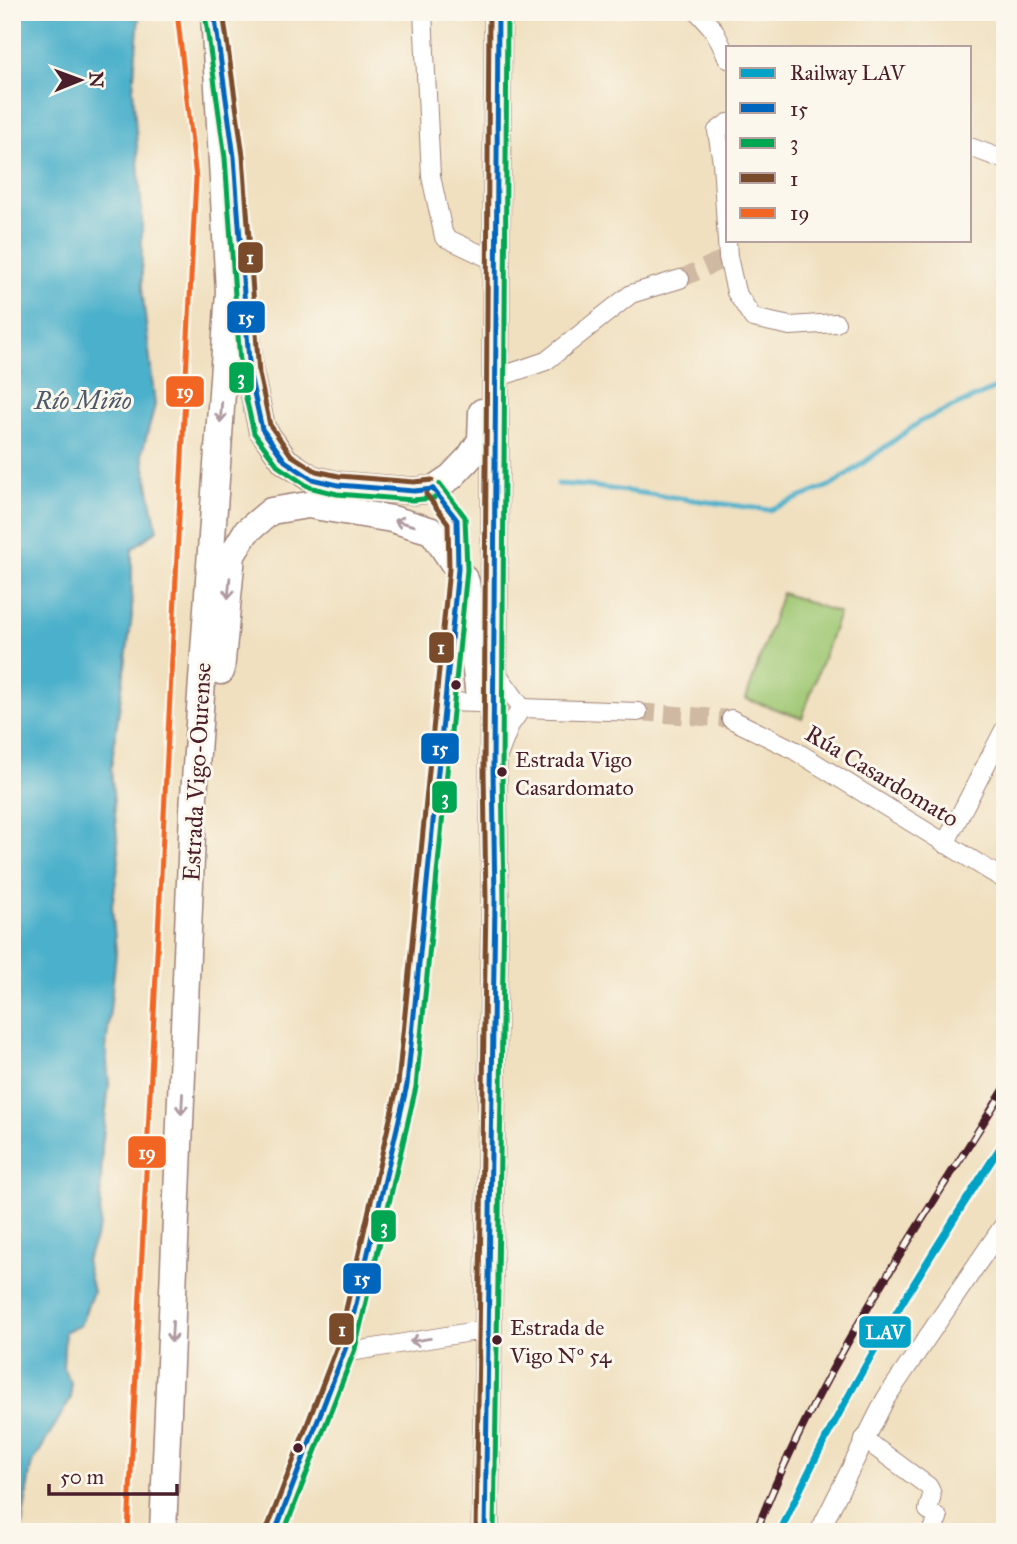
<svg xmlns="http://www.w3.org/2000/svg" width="1017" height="1544" viewBox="0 0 1017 1544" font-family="'IM FELL Great Primer',serif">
<rect width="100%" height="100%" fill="#fbf7ec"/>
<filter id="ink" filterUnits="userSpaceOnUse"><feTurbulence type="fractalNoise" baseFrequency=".0143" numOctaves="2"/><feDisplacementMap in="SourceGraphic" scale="14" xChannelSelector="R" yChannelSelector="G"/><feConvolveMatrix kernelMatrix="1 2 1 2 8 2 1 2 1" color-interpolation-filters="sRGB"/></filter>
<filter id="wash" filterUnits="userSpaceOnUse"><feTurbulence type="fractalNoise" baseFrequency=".00686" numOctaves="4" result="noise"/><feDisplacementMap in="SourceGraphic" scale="28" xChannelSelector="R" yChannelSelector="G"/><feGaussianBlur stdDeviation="1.57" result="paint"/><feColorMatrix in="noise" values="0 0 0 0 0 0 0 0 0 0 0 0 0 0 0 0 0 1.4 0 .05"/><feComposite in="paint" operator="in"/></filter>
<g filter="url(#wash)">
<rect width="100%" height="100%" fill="#f0e0c0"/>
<polygon fill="#9fc772" stroke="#74734e" stroke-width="2" points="782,593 839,613 802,718 746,699"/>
<polygon fill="#4cb0cb" stroke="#4b687b" stroke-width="2" points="12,12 137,12 139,15 133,89 142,216 142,288 155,405 142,453 157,530 132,549 132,616 111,768 119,861 112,906 116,952 106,1050 109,1084 102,1147 100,1226 86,1261 93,1292 80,1326 65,1331 63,1368 71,1382 71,1398 31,1466 21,1532 12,1532"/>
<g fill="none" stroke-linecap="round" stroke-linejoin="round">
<polyline stroke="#4cb0cb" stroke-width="5" points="558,484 588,486 769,510 834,484 921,421 1005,384"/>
</g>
</g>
<g filter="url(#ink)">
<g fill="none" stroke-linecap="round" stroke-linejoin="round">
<g stroke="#cfb9a2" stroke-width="18" stroke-dasharray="18 9" stroke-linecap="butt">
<polyline points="680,279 728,257"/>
<polyline points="638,712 731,719"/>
</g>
<defs>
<g id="minor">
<polyline points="423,12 431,176 444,237 497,262"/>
<polyline points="698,12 714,30 728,59"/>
<polyline points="728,123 717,131 722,162 728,257 736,292 753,318 790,326 836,323"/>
<polyline points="970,147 1005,160"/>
<polyline points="496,378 546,361 631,294 680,279"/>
<polyline points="494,669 522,708"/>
<polyline points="446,702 479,703"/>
<polyline points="522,708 638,712"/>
<polyline points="731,719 794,750 1005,880"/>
<polyline points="498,756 510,725 522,708"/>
<polyline points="945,844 1005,728"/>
<polyline points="344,1353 470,1332 487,1332"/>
<path d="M864,1439L928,1486C935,1496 930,1499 928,1510L938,1518L932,1532"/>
<polyline points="275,1532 346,1347 407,1085 457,582"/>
<polyline points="819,1532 886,1398 1005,1223"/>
</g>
<g id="highway">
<polyline points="242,285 250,375 262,429 285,461 312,479 338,485 414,491 433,489 451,477 470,457 481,440 482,412"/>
<polyline points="221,671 232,555 246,532 271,511 308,505 392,519 432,531 466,582 479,697"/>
<polyline points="163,1532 193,810 229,292 214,12"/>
<polyline points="485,1532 495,901 493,769 498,12"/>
</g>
</defs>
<use href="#minor" stroke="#9d8076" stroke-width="20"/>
<use href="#highway" stroke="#9d8076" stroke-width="29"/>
<use href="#minor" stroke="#fff" stroke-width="18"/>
<use href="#highway" stroke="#fff" stroke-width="26"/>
<defs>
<path id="rail" d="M756,1532C817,1373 916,1231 1005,1088"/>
</defs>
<use href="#rail" stroke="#4a1f2b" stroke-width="8"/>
<use href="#rail" stroke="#fbf7ec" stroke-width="5" stroke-dasharray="16" stroke-linecap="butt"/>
<defs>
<g id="bus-1">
<polyline points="214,12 234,157 250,375 262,429 285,461 312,479 338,485 414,491 433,489"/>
<polyline points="275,1532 346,1347 407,1085 458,569 457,520 433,489"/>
<polyline points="485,1532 495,901 493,769 498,12"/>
</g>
<g id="bus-2">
<polyline points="205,13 225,158 241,376 254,433 279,467 309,487 337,494 413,500 434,498"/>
<polyline points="284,1532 355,1349 416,1087 467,570 465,517 440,484"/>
<polyline points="494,1532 504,901 502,769 507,12"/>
</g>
<g id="bus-3">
<polyline points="223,12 243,156 259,374 270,425 291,455 316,471 339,476 414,482 432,480"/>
<polyline points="267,1529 338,1344 398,1084 449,569 448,523 426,494"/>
<polyline points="476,1532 486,901 484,769 489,12"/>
</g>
<polyline id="bus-4" points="128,1532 196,178 177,12"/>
</defs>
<use href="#bus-1" stroke="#fbf7ec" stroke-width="10"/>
<use href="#bus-2" stroke="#fbf7ec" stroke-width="10"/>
<use href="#bus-3" stroke="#fbf7ec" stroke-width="10"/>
<use href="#bus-4" stroke="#fbf7ec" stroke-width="10"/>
<use href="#bus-1" stroke="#0065bd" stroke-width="5"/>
<use href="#bus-2" stroke="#00a651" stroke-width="5"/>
<use href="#bus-3" stroke="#7a4b2a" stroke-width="5"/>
<use href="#bus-4" stroke="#f26522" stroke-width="5"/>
<defs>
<path id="rail-1" d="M780,1532C843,1394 922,1267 1005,1140"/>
</defs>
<use href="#rail-1" stroke="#fbf7ec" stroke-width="12"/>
<use href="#rail-1" stroke="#04a2c6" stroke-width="7"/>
</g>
<defs><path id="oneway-shaft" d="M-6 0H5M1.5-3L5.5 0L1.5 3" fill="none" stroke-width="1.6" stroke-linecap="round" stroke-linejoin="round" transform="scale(1.75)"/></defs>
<g stroke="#ae9aa0">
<use href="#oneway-shaft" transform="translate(221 412) rotate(94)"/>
<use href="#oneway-shaft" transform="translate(404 523) rotate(-164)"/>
<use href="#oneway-shaft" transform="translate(229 588) rotate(95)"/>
<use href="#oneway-shaft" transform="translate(182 1104) rotate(93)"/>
<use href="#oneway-shaft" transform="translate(172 1332) rotate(93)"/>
<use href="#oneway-shaft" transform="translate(420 1340) rotate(171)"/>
</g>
</g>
<g fill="#4a1f2b" stroke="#fbf7ec" stroke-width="2.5">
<circle cx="456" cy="685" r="6"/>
<circle cx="502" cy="772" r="6"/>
<circle cx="497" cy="1340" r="6"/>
<circle cx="298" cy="1448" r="6"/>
</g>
<g text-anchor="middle" stroke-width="6" stroke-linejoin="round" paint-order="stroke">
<g font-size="22" fill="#4a1f2b" stroke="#fbf7ec" text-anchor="start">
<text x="515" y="767">Estrada Vigo<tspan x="515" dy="28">Casardomato</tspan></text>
<text x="510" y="1335">Estrada de<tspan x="510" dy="28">Vigo Nº 54</tspan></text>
</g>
<g font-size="24" fill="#4a1f2b" stroke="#fbf7ec">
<text transform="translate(197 772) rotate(-87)" y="8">Estrada Vigo-Ourense</text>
<text transform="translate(882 776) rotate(31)" y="8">Rúa Casardomato</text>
</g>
<g font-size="26" font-style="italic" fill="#4b596b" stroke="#fbf7ec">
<text x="83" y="409">Río Miño</text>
</g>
</g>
<g stroke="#fbf7ec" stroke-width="2.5">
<rect x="237" y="241" width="27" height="33" rx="7" fill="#7a4b2a"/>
<rect x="226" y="300" width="40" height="34" rx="7" fill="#0065bd"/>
<rect x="228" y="361" width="27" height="33" rx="7" fill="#00a651"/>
<rect x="165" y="375" width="40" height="33" rx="7" fill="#f26522"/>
<rect x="428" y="631" width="27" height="33" rx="7" fill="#7a4b2a"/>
<rect x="420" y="732" width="40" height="33" rx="7" fill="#0065bd"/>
<rect x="431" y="780" width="27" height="34" rx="7" fill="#00a651"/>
<rect x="127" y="1135" width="40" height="34" rx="7" fill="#f26522"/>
<rect x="370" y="1209" width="27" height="34" rx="7" fill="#00a651"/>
<rect x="342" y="1262" width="40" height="33" rx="7" fill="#0065bd"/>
<rect x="328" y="1312" width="27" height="34" rx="7" fill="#7a4b2a"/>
<rect x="858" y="1315" width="54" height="34" rx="7" fill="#04a2c6"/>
</g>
<g font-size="19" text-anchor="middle" font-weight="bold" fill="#fff">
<text x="250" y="264">1</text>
<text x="246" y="324">15</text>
<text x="241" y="384">3</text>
<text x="185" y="398">19</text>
<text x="441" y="654">1</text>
<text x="440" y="755">15</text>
<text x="445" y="804">3</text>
<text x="147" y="1159">19</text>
<text x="384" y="1233">3</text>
<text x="362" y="1285">15</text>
<text x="342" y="1336">1</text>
<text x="885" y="1339">LAV</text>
</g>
<rect width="1017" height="1544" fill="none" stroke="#fbf7ec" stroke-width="42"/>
<rect x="726" y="46" width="245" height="196" fill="#fbf7ec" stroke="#b4a19f" stroke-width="2"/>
<rect x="740" y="68" width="35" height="10" fill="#04a2c6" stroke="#b4a19f" stroke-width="2"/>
<text x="790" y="80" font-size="21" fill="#4a1f2b">Railway LAV</text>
<rect x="740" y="103" width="35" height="10" fill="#0065bd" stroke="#b4a19f" stroke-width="2"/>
<text x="790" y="116" font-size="21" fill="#4a1f2b">15</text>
<rect x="740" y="138" width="35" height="10" fill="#00a651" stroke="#b4a19f" stroke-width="2"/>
<text x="790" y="150" font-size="21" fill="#4a1f2b">3</text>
<rect x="740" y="173" width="35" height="10" fill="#7a4b2a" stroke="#b4a19f" stroke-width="2"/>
<text x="790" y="186" font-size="21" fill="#4a1f2b">1</text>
<rect x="740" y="208" width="35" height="10" fill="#f26522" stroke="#b4a19f" stroke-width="2"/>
<text x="790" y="220" font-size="21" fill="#4a1f2b">19</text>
<g transform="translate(80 80) rotate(89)" stroke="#fbf7ec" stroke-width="5" paint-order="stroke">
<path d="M0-5L12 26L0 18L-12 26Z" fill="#4a1f2b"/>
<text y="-10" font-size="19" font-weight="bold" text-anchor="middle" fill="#4a1f2b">N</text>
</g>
<path d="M49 1484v10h128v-10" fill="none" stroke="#4a1f2b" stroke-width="3.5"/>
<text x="60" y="1484" font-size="21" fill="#4a1f2b" stroke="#fbf7ec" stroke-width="5" paint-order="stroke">50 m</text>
</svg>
